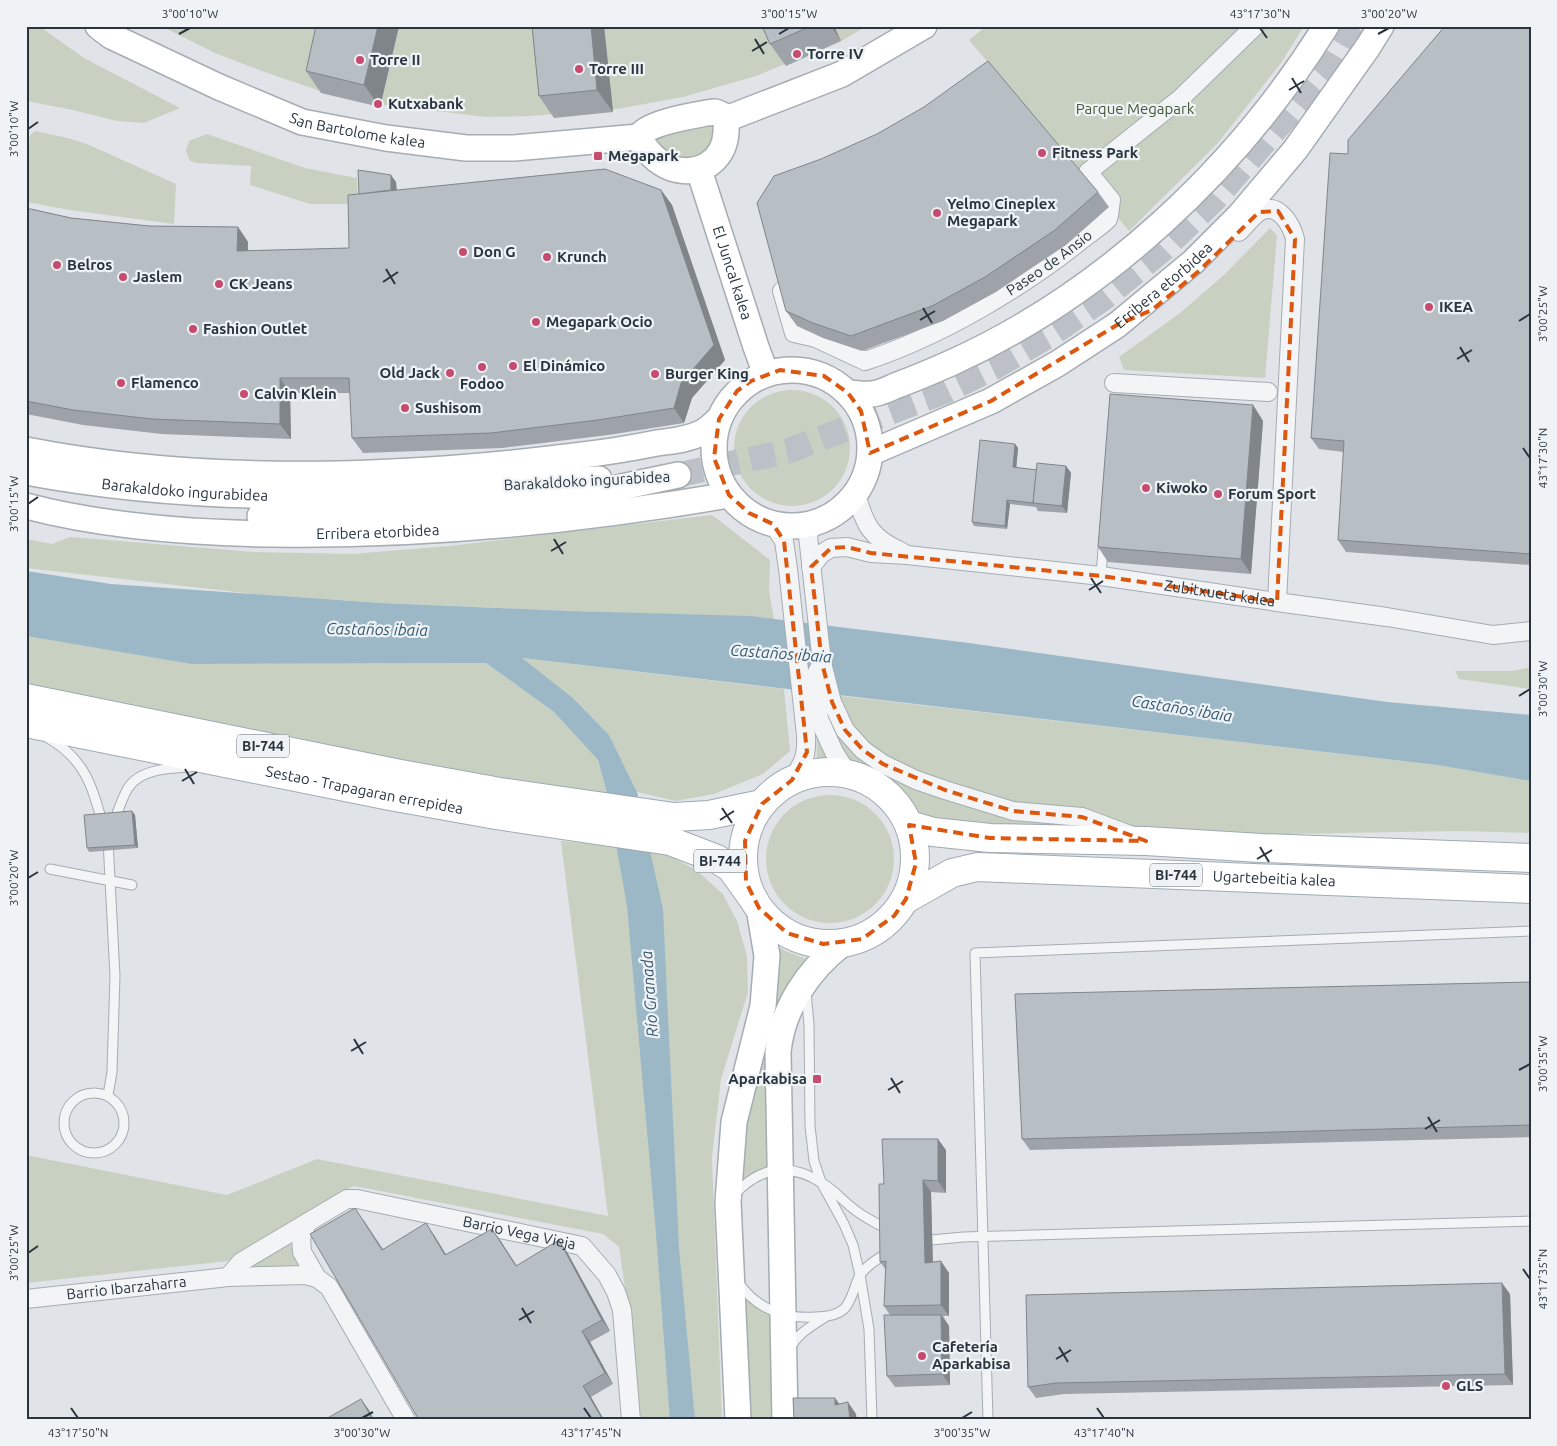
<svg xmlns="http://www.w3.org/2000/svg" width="1557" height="1446" viewBox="0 0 1557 1446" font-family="Ubuntu,sans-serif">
<rect width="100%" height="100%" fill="#e0e4e8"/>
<g fill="#c8d1c1">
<polygon points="26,26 39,26 84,58 180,108 144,123 117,121 73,110 26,101"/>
<polygon points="161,26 867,26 843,40 756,76 683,97 617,109 530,116 486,117 385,105 326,93 259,70 215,53"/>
<polygon points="986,26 1304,26 1281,63 1217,144 1129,231 969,40"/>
<polygon points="710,125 715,128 716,144 693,160 673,158 657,144 658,138 661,135"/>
<polygon points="35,131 68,138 87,144 176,184 174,224 70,210 26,202 26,154 30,135"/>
<polygon points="207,134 305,168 357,178 358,204 310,204 250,185 251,166 196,163 190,161 186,151 189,141"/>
<polygon points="1270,228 1277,236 1265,378 1124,370 1119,357 1180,313 1225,274"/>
<circle cx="792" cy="448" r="58"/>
<polygon points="712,515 770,560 769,591 774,619 381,603 254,594 26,568 26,539 52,544 70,537 254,552 352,554 449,546"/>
<polygon points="26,636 191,664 486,663 554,712 598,760 607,793 380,760 26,687"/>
<polygon points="521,658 784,689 790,751 763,774 714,794 676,801 637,792 609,735 573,698"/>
<polygon points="1531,667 1531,689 1459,679 1455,671 1513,671"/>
<path d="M816,693L1437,765L1531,781V833L1458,831L1012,839L909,825C889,787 860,770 817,773Z"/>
<circle cx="830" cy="859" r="64"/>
<polygon points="561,841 659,850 696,870 723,894 737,921 747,956 748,992 721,1079 712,1157 722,1420 641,1420 634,1349 619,1247 603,1234 354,1186 340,1192 228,1261 26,1283 26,1155 227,1195 317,1159 608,1216"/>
<polygon points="765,937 785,951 824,965 786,1018 780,1169 739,1189"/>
<polygon points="290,1242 298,1267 249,1267"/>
<polygon points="739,1283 782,1315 785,1420 738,1420"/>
</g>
<polygon fill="#9cb7c6" points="26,571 111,584 381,603 571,611 750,616 969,643 1387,702 1531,715 1531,781 1437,765 522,658 573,698 609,735 637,792 663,909 679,1248 695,1420 670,1420 655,1221 627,906 607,793 598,760 554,712 486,663 191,664 26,636"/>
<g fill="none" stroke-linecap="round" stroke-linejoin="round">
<polyline stroke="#bbc1c6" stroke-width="25" stroke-dasharray="25 12" stroke-linecap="butt" points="678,475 788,451 946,391 995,367 1050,335 1104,298 1162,250 1214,200 1327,70 1353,26"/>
<defs>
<g id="lane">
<polyline points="1101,576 1103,549"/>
<path d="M48,738C85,759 92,786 103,825"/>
<path d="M114,822C118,811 122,798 128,788C140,769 170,768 190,767"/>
<polyline points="108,840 115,976 112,1072 108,1095"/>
<polyline points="50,869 132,885"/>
<polyline points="806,991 809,1025 810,1126 814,1161 821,1182 844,1224 853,1245 860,1275 869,1329 872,1420"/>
<circle cx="94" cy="1123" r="30"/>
<path d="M735,1194C760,1167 789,1162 822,1183C834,1190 843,1201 855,1210C865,1218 877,1223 888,1230"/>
<polyline points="921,1241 963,1237 1531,1221"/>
<path d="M738,1282C756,1308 783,1319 815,1317C825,1317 836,1316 844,1309C852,1301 854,1287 859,1277C865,1266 878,1259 888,1252"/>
<path d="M790,1349C796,1335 811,1326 824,1318"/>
<polyline points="988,1420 975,953 1531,931"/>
</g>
<g id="street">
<path d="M1239,232C1246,225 1254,213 1263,210C1280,204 1292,226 1295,239L1277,602"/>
<path id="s1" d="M782,291L794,333L816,338L865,361C941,336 1022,288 1084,238C1089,234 1104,224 1108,219C1110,214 1110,205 1111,200L1088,172L1181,98L1255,26"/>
<polyline points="1114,383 1268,392"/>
<path d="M856,494C865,526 871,538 902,552"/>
<path d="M773,524L784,541L788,569L806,735C807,756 804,762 792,780"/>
<polyline points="812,524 808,536 822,663 814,678 819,719 834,752 848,774"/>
<path id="s2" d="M811,567L821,554L831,548L847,547L871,553L907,555L1101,576L1277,602L1387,617L1493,635L1531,631"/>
<polyline points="822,663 832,702 845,730 863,750 883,764 916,780 945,790 1013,811 1082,817 1130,835"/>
<polyline points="308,1222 301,1237 302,1252 317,1278 329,1287 406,1420"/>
<path id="s3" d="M228,1277L241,1262L347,1199H357L582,1246L607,1275L616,1292L622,1310L631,1420"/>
<path id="s4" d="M26,1299L228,1277L305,1275L317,1278"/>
</g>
<g id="secondary">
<path id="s5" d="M98,26L111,36L219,87L302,122L386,138L466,148H514L639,137"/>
<path d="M715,112C719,113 722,114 725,118C727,121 726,128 726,133C724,162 698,177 671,168C656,162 646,151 639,137C646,123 691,116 707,113Z"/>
<polyline points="726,119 842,74 924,26"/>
<path id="s6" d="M699,170L756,347L766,374"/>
<circle cx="792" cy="448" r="78"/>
<path d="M848,393C855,393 863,395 870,394C879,394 888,389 895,386C914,379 933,371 951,363C1104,294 1238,168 1326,26"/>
<path d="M26,450C205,485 403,478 583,455C608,452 632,448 657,443C672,441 687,440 701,433C708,430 713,424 719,419"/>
<path id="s7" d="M870,453L991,401L1057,364L1117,325L1193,262L1240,215L1295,150L1368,47L1381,26"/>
<path id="s8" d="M26,472C127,491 229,497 331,496C421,494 510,484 599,479"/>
<path id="s9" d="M26,506C106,527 191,533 274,534C427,536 578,521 729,495"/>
<polyline points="260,516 404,514 541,504 678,475"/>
<polyline points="738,1420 728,1202 734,1122 763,1006 767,956 759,908"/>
<path d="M785,1420L778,1052C782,1009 808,970 842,944"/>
</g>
<g id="primary">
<polyline points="26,698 395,773 500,792 674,817 709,815 762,804"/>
<path id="s10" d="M26,723L390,796L496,815L670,841L717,859L731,868L754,900"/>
<circle cx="829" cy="858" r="86"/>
<polyline points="909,825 933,832 990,838 1146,841 1261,848 1531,858"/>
<path id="s11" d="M906,899L952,873L977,867L1531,889"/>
</g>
</defs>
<use href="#lane" stroke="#a5acb2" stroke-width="11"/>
<use href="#street" stroke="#a5acb2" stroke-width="20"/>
<use href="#secondary" stroke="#a5acb2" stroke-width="28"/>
<use href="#primary" stroke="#9faab3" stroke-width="30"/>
<use href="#lane" stroke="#f2f4f6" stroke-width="9"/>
<use href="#street" stroke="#f2f4f6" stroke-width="18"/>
<use href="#secondary" stroke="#fff" stroke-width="25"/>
<use href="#primary" stroke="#fff" stroke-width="28"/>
</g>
<g fill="#9da3a9">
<polygon points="316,26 399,26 380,107 321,93 306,71"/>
<polygon points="532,26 604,26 613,112 554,118 539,96"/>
<polygon points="762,26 834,26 841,41 786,66 770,44"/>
<polygon points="1531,26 1531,565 1346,552 1338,540 1344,452 1319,449 1311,438 1348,154"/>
<polygon points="396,182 397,190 661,190 672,205 725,360 692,398 684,423 608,435 502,448 363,453 352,438 350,393 290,393 291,439 162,434 83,425 26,414 26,208 71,218 149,226 238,227 248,242 248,251 349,248 359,194"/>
<polygon points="1098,192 1109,207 1066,245 996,292 943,321 862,351 823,338 797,326 786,311"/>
<polygon points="1253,405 1263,421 1251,574 1108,562 1098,547"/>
<polygon points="1015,444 1018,448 1016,468 1037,470 1066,466 1071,473 1067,513 1038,511 1036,507 1010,504 1007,529 974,526 972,522"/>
<polygon points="132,811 135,815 138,848 89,852 87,848"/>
<polygon points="1531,982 1531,1137 1030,1150 1022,1139"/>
<polygon points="946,1150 946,1193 931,1192 933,1262 949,1273 949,1316 943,1316 949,1326 950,1385 895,1387 887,1376 890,1315 884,1306 886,1270 880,1262 884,1184"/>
<polygon points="363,1219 383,1249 434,1235 446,1255 500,1240 516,1266 567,1252 610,1331 590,1342 613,1384 591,1397 604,1420 419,1420"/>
<polygon points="1510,1294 1513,1385 1064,1394 1036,1398 1028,1387"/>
</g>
<g fill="#808589">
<polygon points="378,26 399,26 380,107 364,85"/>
<polygon points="591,26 604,26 613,112 597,90"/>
<polygon points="831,26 834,26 841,41"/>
<polygon points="391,175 396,182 397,206 391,198"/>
<polygon points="661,190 672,205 725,360 692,398 684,423 674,408 681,383"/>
<polygon points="238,227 248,242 247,266 237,251"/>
<polygon points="280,378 290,393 291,439 280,424"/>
<polygon points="1253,405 1263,421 1251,574 1241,559"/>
<polygon points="1015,444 1018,448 1016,471 1013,467"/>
<polygon points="1066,466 1071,473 1067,513 1062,506"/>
<polygon points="1007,500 1010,504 1007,529 1005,526"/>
<polygon points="132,811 135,815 138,848 135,845"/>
<polygon points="938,1139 946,1150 946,1193 938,1181"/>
<polygon points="923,1180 931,1192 933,1274 925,1263"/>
<polygon points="426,1223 434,1235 453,1266 445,1255"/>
<polygon points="492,1229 500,1240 524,1277 516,1266"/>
<polygon points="559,1240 567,1252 610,1331 602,1320"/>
<polygon points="941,1261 949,1273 949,1316 941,1305"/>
<polygon points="1502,1283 1510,1294 1513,1385 1505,1374"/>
<polygon points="941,1315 949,1326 950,1385 942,1374"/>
<polygon points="582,1331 590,1342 613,1384 605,1373"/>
<polygon points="583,1386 591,1397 604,1420 603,1420"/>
<polygon points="835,1398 843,1409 835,1405"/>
<polygon points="361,1399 369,1410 374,1420 373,1420"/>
<polygon points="848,1402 856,1414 857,1420 850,1420"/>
</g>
<g fill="#b7bec4" stroke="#808589">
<polygon points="316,26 378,26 364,85 306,71"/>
<polygon points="532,26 591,26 597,90 539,96"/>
<polygon points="762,26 811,26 770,44"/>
<polygon points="1445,26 1531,26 1531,554 1338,540 1344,441 1311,438 1330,153 1348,154 1348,140"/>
<polygon points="988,61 1098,192 1055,230 985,277 932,306 851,336 813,323 786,311 757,203 774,176 821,159 877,134 924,107"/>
<polygon points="605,169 661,190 714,345 681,383 674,408 598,420 491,433 352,438 349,378 280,378 280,424 152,419 73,410 26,401 26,208 71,218 149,226 238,227 237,251 349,248 348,195"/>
<polygon points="358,170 391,175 391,190 359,194"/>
<polygon points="1110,394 1253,405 1241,559 1098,547"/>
<polygon points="980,440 1015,444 1013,467 1037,470 1033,503 1007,500 1005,526 972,522"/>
<polygon points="1037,463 1066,466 1062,506 1033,503"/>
<polygon points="132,811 135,845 87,848 84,815"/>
<polygon points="1531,982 1531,1125 1022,1139 1015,994"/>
<polygon points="882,1139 938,1139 938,1181 923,1180 925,1263 941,1261 941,1305 884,1306 886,1261 880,1262 879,1184 884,1184"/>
<polygon points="355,1208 382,1250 426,1223 445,1255 492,1229 516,1266 559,1240 602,1320 582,1331 605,1373 583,1386 603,1420 419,1420 310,1234"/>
<polygon points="1502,1283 1505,1374 1056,1383 1028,1387 1026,1295"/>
<polygon points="884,1315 941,1315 942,1374 887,1376"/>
<polygon points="793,1398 835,1398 835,1405 848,1402 850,1420 794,1420"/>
<polygon points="361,1399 373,1420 324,1420"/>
</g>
<path fill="none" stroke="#de570e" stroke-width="4" stroke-dasharray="10 6" stroke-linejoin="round" d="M1278,211L1295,239L1277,602L1101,576L871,553L847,547L831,548L811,567L822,663L832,702L845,730L863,750L883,764L945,790L1013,811L1082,817L1146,841L990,838L909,825L916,863L906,899L894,916L862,939L823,944L787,933L759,908L746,882L745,841L762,804L792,780L807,752L784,541L773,524L749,513L729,495L714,458L719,419L737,391L751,381L780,370L824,376L848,393L861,411L870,453L991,401L1117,325L1152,310L1199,271L1259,212Z"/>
<path fill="none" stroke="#29343e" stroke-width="2" d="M1260,28L1267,38M179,34L190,28M779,34L789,28M1378,34L1389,28M755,39L764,54M752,51L767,42M1292,78L1301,93M1289,90L1304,81M28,129L38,122M386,269L395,284M383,282L398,272M923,308L932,323M920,320L935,311M1519,321L1530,314M1460,347L1469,362M1457,359L1472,350M1523,448L1530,458M28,504L38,497M554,539L563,554M551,551L566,542M1091,578L1101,593M1089,590L1103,581M1519,696L1530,689M185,769L194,784M182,781L197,772M722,808L732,823M720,820L734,811M1260,847L1269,862M1257,859L1272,850M28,878L38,872M354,1039L363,1054M351,1051L366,1042M1519,1070L1530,1064M891,1078L900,1093M888,1090L903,1081M1428,1117L1437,1132M1425,1129L1440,1120M28,1253L38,1246M1523,1269L1530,1279M522,1308L531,1323M519,1320L534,1311M1059,1347L1068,1362M1056,1359L1071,1350M71,1408L78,1418M584,1408L591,1418M1097,1408L1104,1418M362,1418L373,1412M962,1418L972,1412"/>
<g fill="#c74a6f" stroke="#eff3f6" stroke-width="2">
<circle cx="797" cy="54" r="5"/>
<circle cx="360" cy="60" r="5"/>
<circle cx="579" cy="69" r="5"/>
<circle cx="378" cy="104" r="5"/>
<circle cx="1042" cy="153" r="5"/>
<rect x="593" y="151" width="10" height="10" rx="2.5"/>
<circle cx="937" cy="213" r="5"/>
<circle cx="463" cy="252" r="5"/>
<circle cx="547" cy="257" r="5"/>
<circle cx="57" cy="265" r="5"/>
<circle cx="123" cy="277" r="5"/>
<circle cx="219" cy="284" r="5"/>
<circle cx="1429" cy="307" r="5"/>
<circle cx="536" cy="322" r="5"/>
<circle cx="193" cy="329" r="5"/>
<circle cx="513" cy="366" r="5"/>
<circle cx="482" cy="367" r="5"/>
<circle cx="450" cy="373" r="5"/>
<circle cx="655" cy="374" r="5"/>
<circle cx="121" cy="383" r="5"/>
<circle cx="244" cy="394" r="5"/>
<circle cx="405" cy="408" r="5"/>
<circle cx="1146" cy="488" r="5"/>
<circle cx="1218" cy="494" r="5"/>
<rect x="812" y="1074" width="10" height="10" rx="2.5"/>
<circle cx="922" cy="1356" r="5"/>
<circle cx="1446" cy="1386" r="5"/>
</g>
<g text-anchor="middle" stroke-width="4.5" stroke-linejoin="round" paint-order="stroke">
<g fill="#eff3f6" stroke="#646d75" stroke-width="1">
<rect x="237" y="734.5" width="52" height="23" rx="4"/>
<rect x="694" y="849.5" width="52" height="23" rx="4"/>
<rect x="1150" y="863.5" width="52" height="23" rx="4"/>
</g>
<g font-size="14" font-weight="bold" fill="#29343e">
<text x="263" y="751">BI-744</text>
<text x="720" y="866">BI-744</text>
<text x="1176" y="880">BI-744</text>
</g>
<g font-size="15" font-weight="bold" fill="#29343e" stroke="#eff3f6" text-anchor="start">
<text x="807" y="59">Torre IV</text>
<text x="370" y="65">Torre II</text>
<text x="589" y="74">Torre III</text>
<text x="388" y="109">Kutxabank</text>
<text x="1052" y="158">Fitness Park</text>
<text x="608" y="161">Megapark</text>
<text x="947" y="209">Yelmo Cineplex<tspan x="947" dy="17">Megapark</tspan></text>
<text x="473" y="257">Don G</text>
<text x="557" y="262">Krunch</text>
<text x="67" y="270">Belros</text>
<text x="133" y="282">Jaslem</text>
<text x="229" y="289">CK Jeans</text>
<text x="1439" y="312">IKEA</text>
<text x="546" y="327">Megapark Ocio</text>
<text x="203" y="334">Fashion Outlet</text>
<text x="523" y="371">El Dinámico</text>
<text x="440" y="378" text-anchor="end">Old Jack</text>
<text x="665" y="379">Burger King</text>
<text x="131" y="388">Flamenco</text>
<text x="482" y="389" text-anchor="middle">Fodoo</text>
<text x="254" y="399">Calvin Klein</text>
<text x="415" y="413">Sushisom</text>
<text x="1156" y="493">Kiwoko</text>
<text x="1228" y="499">Forum Sport</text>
<text x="807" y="1084" text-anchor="end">Aparkabisa</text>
<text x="932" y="1352">Cafetería<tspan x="932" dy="17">Aparkabisa</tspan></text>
<text x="1456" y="1391">GLS</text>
</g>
<g font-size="15" fill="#435937" stroke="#eff3f6">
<text x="1135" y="114">Parque Megapark</text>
</g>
<g font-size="15" fill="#29343e" stroke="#eff3f6">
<text dy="5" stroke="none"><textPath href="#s5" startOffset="282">San Bartolome kalea</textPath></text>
<text dy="5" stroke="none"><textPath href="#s1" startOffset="330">Paseo de Ansio</textPath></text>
<text dy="5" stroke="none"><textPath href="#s6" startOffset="108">El Juncal kalea</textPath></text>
<text dy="5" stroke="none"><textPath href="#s7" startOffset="340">Erribera etorbidea</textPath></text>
<text transform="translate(587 481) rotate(-3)" y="5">Barakaldoko ingurabidea</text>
<text dy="5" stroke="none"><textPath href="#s8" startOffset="160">Barakaldoko ingurabidea</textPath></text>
<text dy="5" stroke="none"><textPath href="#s9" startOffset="354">Erribera etorbidea</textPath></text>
<text dy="5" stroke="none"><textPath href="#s2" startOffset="420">Zubitxueta kalea</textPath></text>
<text dy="5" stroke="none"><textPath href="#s10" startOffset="345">Sestao - Trapagaran errepidea</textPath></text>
<text dy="5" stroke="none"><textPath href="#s11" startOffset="376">Ugartebeitia kalea</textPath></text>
<text dy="5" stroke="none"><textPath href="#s3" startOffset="319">Barrio Vega Vieja</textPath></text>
<text dy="5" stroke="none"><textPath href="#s4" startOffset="101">Barrio Ibarzaharra</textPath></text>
</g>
<g font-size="16" font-style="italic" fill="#355870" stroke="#eff3f6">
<text transform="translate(377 629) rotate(1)" y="6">Castaños ibaia</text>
<text transform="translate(781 653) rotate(4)" y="6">Castaños ibaia</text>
<text transform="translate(1182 708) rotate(9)" y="6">Castaños ibaia</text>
<text transform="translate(649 994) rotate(-94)" y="6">Río Granada</text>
</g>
</g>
<rect width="1557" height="1446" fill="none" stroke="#eff3f6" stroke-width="55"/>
<rect x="28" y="28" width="1502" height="1390" fill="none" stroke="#29343e" stroke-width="2"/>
<g font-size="12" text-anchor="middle" fill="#29343e">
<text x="190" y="18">3°00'10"W</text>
<text x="789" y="18">3°00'15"W</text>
<text x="1260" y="18">43°17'30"N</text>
<text x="1389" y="18">3°00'20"W</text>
<text transform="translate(14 129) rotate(-90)" y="4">3°00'10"W</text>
<text transform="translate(1543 314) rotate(-90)" y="4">3°00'25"W</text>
<text transform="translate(1543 458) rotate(-90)" y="4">43°17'30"N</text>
<text transform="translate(14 504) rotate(-90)" y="4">3°00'15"W</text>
<text transform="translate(1543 689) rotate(-90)" y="4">3°00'30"W</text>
<text transform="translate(14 878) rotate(-90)" y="4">3°00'20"W</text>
<text transform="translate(1543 1064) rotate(-90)" y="4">3°00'35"W</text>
<text transform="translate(14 1253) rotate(-90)" y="4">3°00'25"W</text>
<text transform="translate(1543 1279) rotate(-90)" y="4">43°17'35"N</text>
<text x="78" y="1437">43°17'50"N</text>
<text x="362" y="1437">3°00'30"W</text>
<text x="591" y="1437">43°17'45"N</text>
<text x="962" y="1437">3°00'35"W</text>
<text x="1104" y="1437">43°17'40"N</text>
</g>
</svg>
